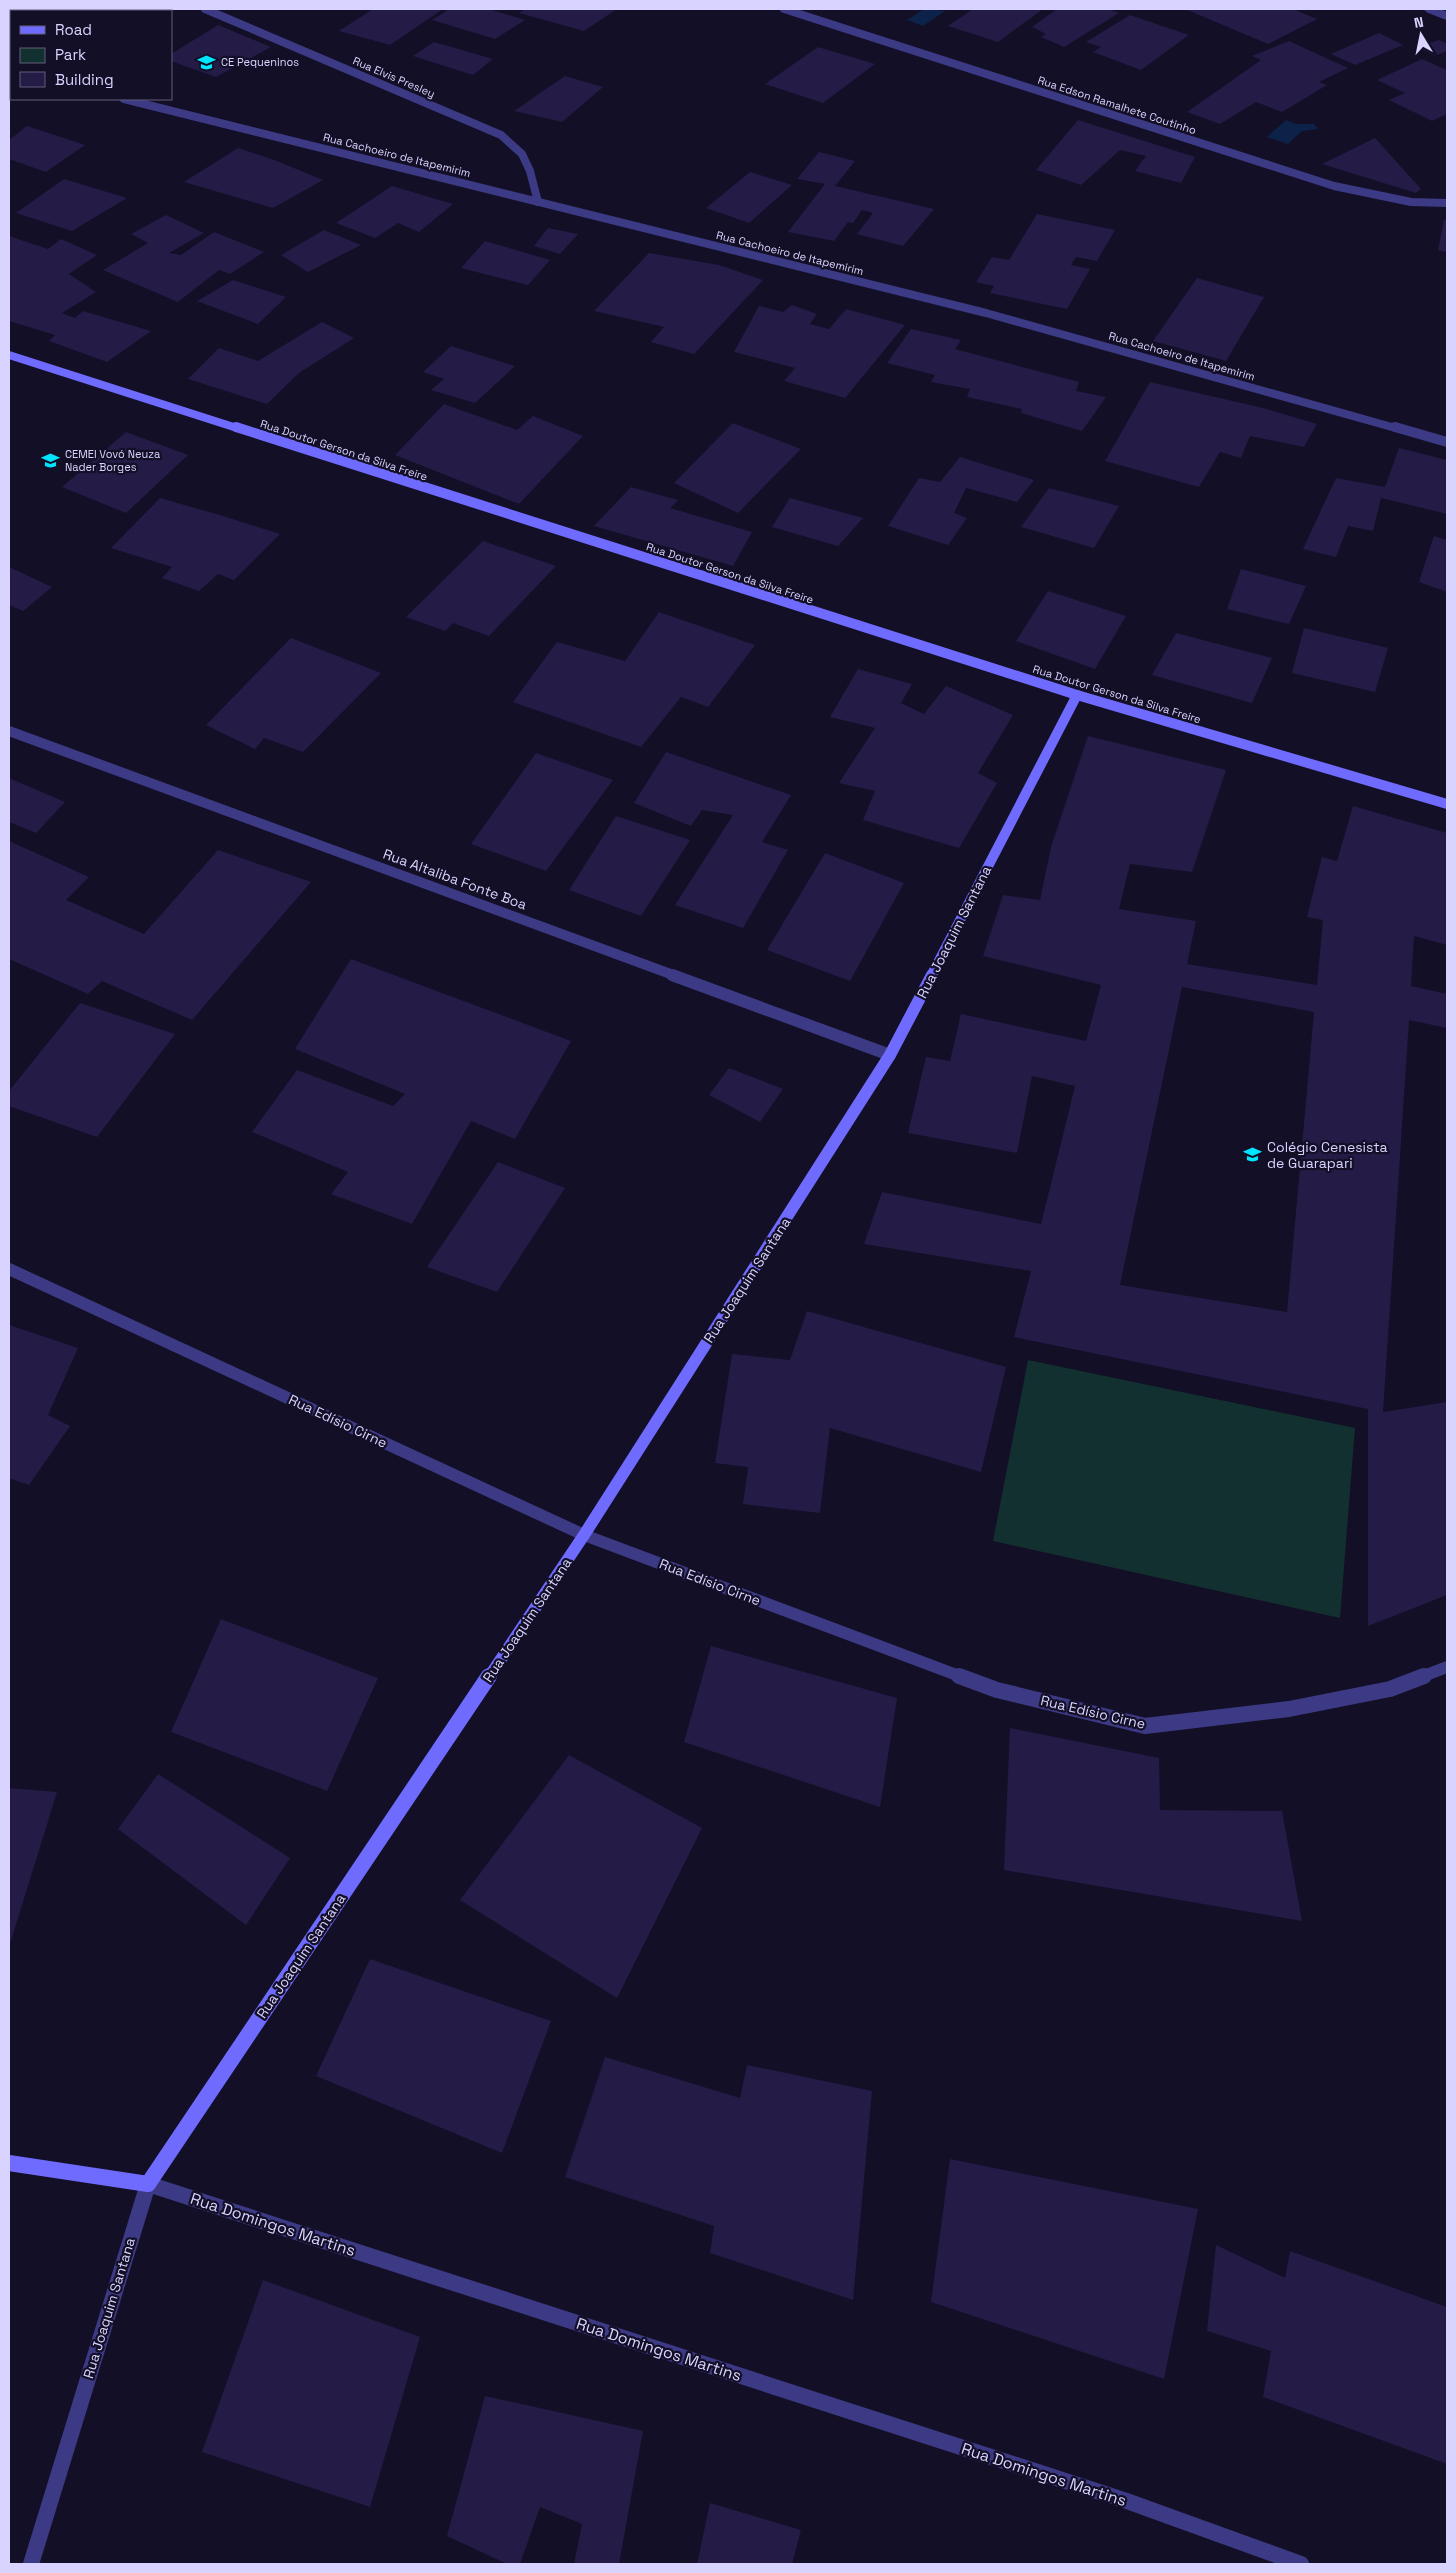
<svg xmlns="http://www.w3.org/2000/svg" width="1456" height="2573" viewBox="0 0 1456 2573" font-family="'Space Grotesk',sans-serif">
<rect width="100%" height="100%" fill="#130f26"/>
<polygon fill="#12302f" points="1028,1360 1355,1428 1340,1618 993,1541"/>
<g fill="#0c2248">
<polygon points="924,9 945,11 923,26 907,20"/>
<polygon points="1286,120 1296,124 1314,124 1318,129 1302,131 1288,144 1267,137"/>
</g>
<g fill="#241b47" fill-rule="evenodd">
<polygon points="84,9 101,9 108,11 79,11"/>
<polygon points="123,9 176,9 171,11 117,11"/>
<polygon points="373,9 443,9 390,45 339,31"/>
<polygon points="449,9 489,9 525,20 495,39 432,20"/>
<polygon points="525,9 617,9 584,31 519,13"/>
<polygon points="973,9 1043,9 998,42 948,26"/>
<polygon points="1057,9 1107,9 1119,13 1064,47 1041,37 1046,34 1032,27"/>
<polygon points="1185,9 1293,9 1317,19 1268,44"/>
<polygon points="9,15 11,16 11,55 9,54"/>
<polygon points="1130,15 1189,35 1141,70 1093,52 1101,47 1086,42"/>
<polygon points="218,25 271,47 216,77 171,61 171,54"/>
<polygon points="1379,33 1403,45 1355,65 1331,54"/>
<polygon points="1439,40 1447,44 1447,51 1435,56 1418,47"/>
<polygon points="1289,41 1348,68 1319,82 1327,85 1282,112 1256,102 1220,124 1187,112 1261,60 1252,56"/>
<polygon points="434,42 493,59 473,75 413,56"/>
<polygon points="818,47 875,64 823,103 765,84"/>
<polygon points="1422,59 1447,70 1447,114 1432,121 1389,100 1405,93 1377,80"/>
<polygon points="565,76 603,87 562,122 514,111"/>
<polygon points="1078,120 1195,157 1181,183 1135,171 1146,156 1120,150 1081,185 1036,170"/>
<polygon points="27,126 85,145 46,172 9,159 9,140"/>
<polygon points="1375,138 1421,189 1416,193 1322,164"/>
<polygon points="238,148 277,161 323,180 273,208 184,182"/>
<polygon points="819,152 855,161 835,186 934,209 903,246 857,234 873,213 862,210 853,223 848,222 834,241 788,232 825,184 797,179"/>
<polygon points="750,172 792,185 749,223 706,208"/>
<polygon points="64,179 127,198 72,231 16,213"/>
<polygon points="392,186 453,204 419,232 398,223 375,238 336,223"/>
<polygon points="1037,214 1115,230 1097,261 1076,257 1071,265 1090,269 1067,309 990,293 994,286 976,282 992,257 1009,260"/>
<polygon points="166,215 204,233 169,253 181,255 214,232 264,252 230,274 219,270 178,302 103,270 148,243 131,234"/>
<polygon points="1444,220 1447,220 1447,252 1438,250"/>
<polygon points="548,228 578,234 560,254 534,246"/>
<polygon points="324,230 361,245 308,272 281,255"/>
<polygon points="9,236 48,249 61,239 97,255 69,274 96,292 62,313 75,318 83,311 151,331 107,362 49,341 55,335 9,321"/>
<polygon points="485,241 550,260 528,285 461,268"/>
<polygon points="649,253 719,265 763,280 694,354 651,342 664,327 594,311"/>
<polygon points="1197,278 1264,297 1226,361 1153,341"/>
<polygon points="233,280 286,297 258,324 197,301"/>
<polygon points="792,305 817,314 810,324 829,329 846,309 905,325 845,398 784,381 795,368 734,352 759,306 783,312"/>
<polygon points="322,322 354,338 299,373 267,404 188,379 219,348 258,361"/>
<polygon points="911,329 961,340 955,349 1079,382 1076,391 1106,397 1082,431 1021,413 1022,409 967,397 970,389 931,382 935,375 887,363"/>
<polygon points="451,346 515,366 475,403 431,390 444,379 423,372"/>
<polygon points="1150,382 1263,408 1317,424 1304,447 1250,436 1241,458 1220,452 1199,487 1105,461"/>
<polygon points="444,404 517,430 533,416 583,436 519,504 395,455"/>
<polygon points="733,423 801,449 738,513 674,483"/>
<polygon points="126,432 188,455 126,513 62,487"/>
<polygon points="1399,448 1447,460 1447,514 1381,498 1373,531 1348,526 1336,557 1303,549 1336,478 1385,487"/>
<polygon points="960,457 1034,480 1017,502 966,488 954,513 967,518 948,545 888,526 919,478 940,482"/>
<polygon points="631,487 678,500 670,508 752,532 733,566 594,526"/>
<polygon points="1049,488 1119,506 1094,548 1021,527"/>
<polygon points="160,498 223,516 280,534 234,580 218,574 199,591 162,578 172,567 111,548"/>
<polygon points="790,498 863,518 838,546 772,527"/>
<polygon points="1434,536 1447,540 1447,592 1419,582"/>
<polygon points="483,541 556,566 489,636 453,623 445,631 406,617"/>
<polygon points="9,567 52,587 23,611 9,605"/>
<polygon points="1241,569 1306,586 1289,624 1227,609"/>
<polygon points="1048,591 1126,616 1095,669 1016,641"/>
<polygon points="659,612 755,645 708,707 681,697 641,747 513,702 557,642 625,661"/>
<polygon points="1304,628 1388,648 1375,692 1292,673"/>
<polygon points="1176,633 1272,658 1252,703 1152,675"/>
<polygon points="291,638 381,673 303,752 264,738 255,749 206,725"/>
<polygon points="858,669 912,684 901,703 924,714 946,686 1013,715 978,773 997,783 959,848 863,820 875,791 839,783 875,728 830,717"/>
<path d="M1088,736L1226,770L1192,872L1130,864L1119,909L1196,921L1187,964L1317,985L1323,920L1307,917L1322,857L1337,861L1353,806L1447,833V945L1414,936L1411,986L1447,994V1028L1409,1020L1383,1412L1447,1402V1595L1368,1626V1409L1014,1337L1031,1271L864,1244L882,1192L1041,1224L1075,1086L1032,1076L1017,1153L908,1133L926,1057L950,1061L961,1014L1086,1041L1101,985L983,956L1003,895L1040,900L1051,847ZM1182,987L1314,1012L1287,1312L1120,1285Z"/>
<polygon points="666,752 791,795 762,842 788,850 743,928 675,905 733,815 702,810 691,826 634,803"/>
<polygon points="536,753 613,780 546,871 471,844"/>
<polygon points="9,778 65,802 36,833 9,822"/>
<polygon points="616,816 690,840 641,916 569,890"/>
<polygon points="9,841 89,877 66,900 144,934 218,850 311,882 192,1020 102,981 88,994 9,959"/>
<polygon points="825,853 904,883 850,981 767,950"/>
<polygon points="351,959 571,1041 515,1139 471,1121 412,1224 331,1194 348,1172 252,1132 297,1070 393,1106 405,1094 295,1049"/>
<polygon points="80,1003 175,1034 97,1137 9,1106 9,1091"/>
<polygon points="729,1068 783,1089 760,1122 709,1095"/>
<polygon points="498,1162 565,1188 497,1292 427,1267"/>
<polygon points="807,1311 1006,1367 981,1472 830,1428 820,1513 743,1504 748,1467 715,1463 732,1354 790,1360"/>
<polygon points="9,1325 78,1348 48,1415 70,1426 29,1485 9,1478"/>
<polygon points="221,1619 378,1678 327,1791 171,1732"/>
<polygon points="711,1646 897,1698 880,1807 684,1742"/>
<polygon points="1010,1728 1159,1758 1160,1810 1282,1811 1302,1921 1004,1870"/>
<polygon points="569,1755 702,1828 617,1998 460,1900"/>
<polygon points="158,1774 290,1858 246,1925 118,1829"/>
<polygon points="9,1788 57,1792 9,1947"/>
<polygon points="370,1959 551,2021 502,2153 316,2076"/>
<polygon points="605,2057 740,2098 747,2065 872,2091 853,2300 710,2253 714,2226 565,2177"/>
<polygon points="950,2159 1198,2209 1164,2379 931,2302"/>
<polygon points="1216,2245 1285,2278 1290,2251 1447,2307 1447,2464 1263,2397 1271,2351 1207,2331"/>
<polygon points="263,2280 420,2337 370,2507 202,2452"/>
<polygon points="485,2396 643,2431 619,2564 574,2564 582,2524 540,2507 520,2564 507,2564 447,2536"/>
<polygon points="710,2503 801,2530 792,2564 697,2564"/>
</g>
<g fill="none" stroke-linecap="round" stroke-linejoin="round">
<g stroke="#3d3a85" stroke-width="8">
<polyline points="205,9 501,135 522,154 530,171 538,202"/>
<polyline points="784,9 1334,186 1411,202 1447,203"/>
<polyline points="1429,9 1447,16"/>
<polyline points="9,70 11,71"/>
<polyline points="124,99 986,313 1399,429"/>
</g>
<g stroke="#3d3a85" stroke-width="10">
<polyline points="1395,427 1447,442"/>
<polyline points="9,731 676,976"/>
</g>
<g stroke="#3d3a85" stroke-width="12">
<polyline points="672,975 890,1055"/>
<polyline points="9,1269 584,1535 962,1677"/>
<polyline points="1421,1677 1447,1667"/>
</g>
<g stroke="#3d3a85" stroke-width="16">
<polyline points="959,1676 997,1690 1145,1726 1289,1709 1390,1689 1424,1676"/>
<polyline points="31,2564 148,2184 1124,2500 1301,2564"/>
</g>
<polyline stroke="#6f6bff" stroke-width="8" points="9,355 240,429"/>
<g stroke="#6f6bff" stroke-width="10">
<polyline points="236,427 1077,695 1447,804"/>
<polyline points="931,976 1077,695"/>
</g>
<polyline stroke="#6f6bff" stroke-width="12" points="489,1677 584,1535 890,1055 932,975"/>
<polyline stroke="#6f6bff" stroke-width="16" points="9,2163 148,2184 489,1676"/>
</g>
<defs>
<symbol id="school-bare" viewBox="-9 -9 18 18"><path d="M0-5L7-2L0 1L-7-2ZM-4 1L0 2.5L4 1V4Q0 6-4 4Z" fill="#00e5ff" stroke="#130f26" stroke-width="2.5" paint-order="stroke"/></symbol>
</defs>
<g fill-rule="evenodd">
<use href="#school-bare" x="194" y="50" width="25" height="25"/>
<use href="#school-bare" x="38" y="448" width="25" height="25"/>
<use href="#school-bare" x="1240" y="1142" width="25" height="25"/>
</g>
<g text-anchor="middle" stroke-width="4.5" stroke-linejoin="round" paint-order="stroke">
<g font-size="11" fill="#d9d4ff" stroke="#130f26" text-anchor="start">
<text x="221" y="66">CE Pequeninos</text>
<text x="65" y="458">CEMEI Vovó Neuza<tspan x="65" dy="13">Nader Borges</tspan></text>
</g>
<g font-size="11" fill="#d9d4ff" stroke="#130f26">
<text transform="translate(394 77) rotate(23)" y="4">Rua Elvis Presley</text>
<text transform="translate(1117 105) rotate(18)" y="4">Rua Edson Ramalhete Coutinho</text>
<text transform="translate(397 155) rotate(14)" y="4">Rua Cachoeiro de Itapemirim</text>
<text transform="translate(790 253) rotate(14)" y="4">Rua Cachoeiro de Itapemirim</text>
<text transform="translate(1182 356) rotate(16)" y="4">Rua Cachoeiro de Itapemirim</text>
<text transform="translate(344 450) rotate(18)" y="4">Rua Doutor Gerson da Silva Freire</text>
<text transform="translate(730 573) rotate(18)" y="4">Rua Doutor Gerson da Silva Freire</text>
<text transform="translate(1117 694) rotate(17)" y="4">Rua Doutor Gerson da Silva Freire</text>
</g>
<g font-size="14" fill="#d9d4ff" stroke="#130f26">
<text transform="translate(455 879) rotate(20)" y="5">Rua Altaliba Fonte Boa</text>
<text transform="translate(954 932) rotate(-63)" y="5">Rua Joaquim Santana</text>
<text transform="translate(747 1280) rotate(-57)" y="5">Rua Joaquim Santana</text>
<text transform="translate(338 1421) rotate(25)" y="5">Rua Edísio Cirne</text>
<text transform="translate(710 1582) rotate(21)" y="5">Rua Edísio Cirne</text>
<text transform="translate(527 1620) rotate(-56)" y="5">Rua Joaquim Santana</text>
<text transform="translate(1093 1712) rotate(13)" y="5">Rua Edísio Cirne</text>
<text transform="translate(301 1956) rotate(-56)" y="5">Rua Joaquim Santana</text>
<text transform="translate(109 2308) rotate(-73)" y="5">Rua Joaquim Santana</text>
</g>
<g font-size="14" fill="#d9d4ff" stroke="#130f26" text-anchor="start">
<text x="1267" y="1152">Colégio Cenesista<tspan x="1267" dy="16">de Guarapari</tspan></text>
</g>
<g font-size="16" fill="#d9d4ff" stroke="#130f26">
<text transform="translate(273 2224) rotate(18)" y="6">Rua Domingos Martins</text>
<text transform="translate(659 2349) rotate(18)" y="6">Rua Domingos Martins</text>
<text transform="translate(1044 2474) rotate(18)" y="6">Rua Domingos Martins</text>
</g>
</g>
<rect width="1456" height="2573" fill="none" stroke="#d9d4ff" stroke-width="20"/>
<rect x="10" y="10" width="162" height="90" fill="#130f26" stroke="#625e7d"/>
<rect x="20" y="26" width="25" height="8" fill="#6f6bff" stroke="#625e7d"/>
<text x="55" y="35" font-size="15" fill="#d9d4ff">Road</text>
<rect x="20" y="48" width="25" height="15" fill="#12302f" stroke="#625e7d"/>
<text x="55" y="60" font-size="15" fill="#d9d4ff">Park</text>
<rect x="20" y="72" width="25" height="15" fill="#241b47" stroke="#625e7d"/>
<text x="55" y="85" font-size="15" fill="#d9d4ff">Building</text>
<g transform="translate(1421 35) rotate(350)" stroke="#130f26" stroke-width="4" paint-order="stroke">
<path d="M0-4L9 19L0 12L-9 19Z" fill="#d9d4ff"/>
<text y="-8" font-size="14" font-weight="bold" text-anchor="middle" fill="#d9d4ff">N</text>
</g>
</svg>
